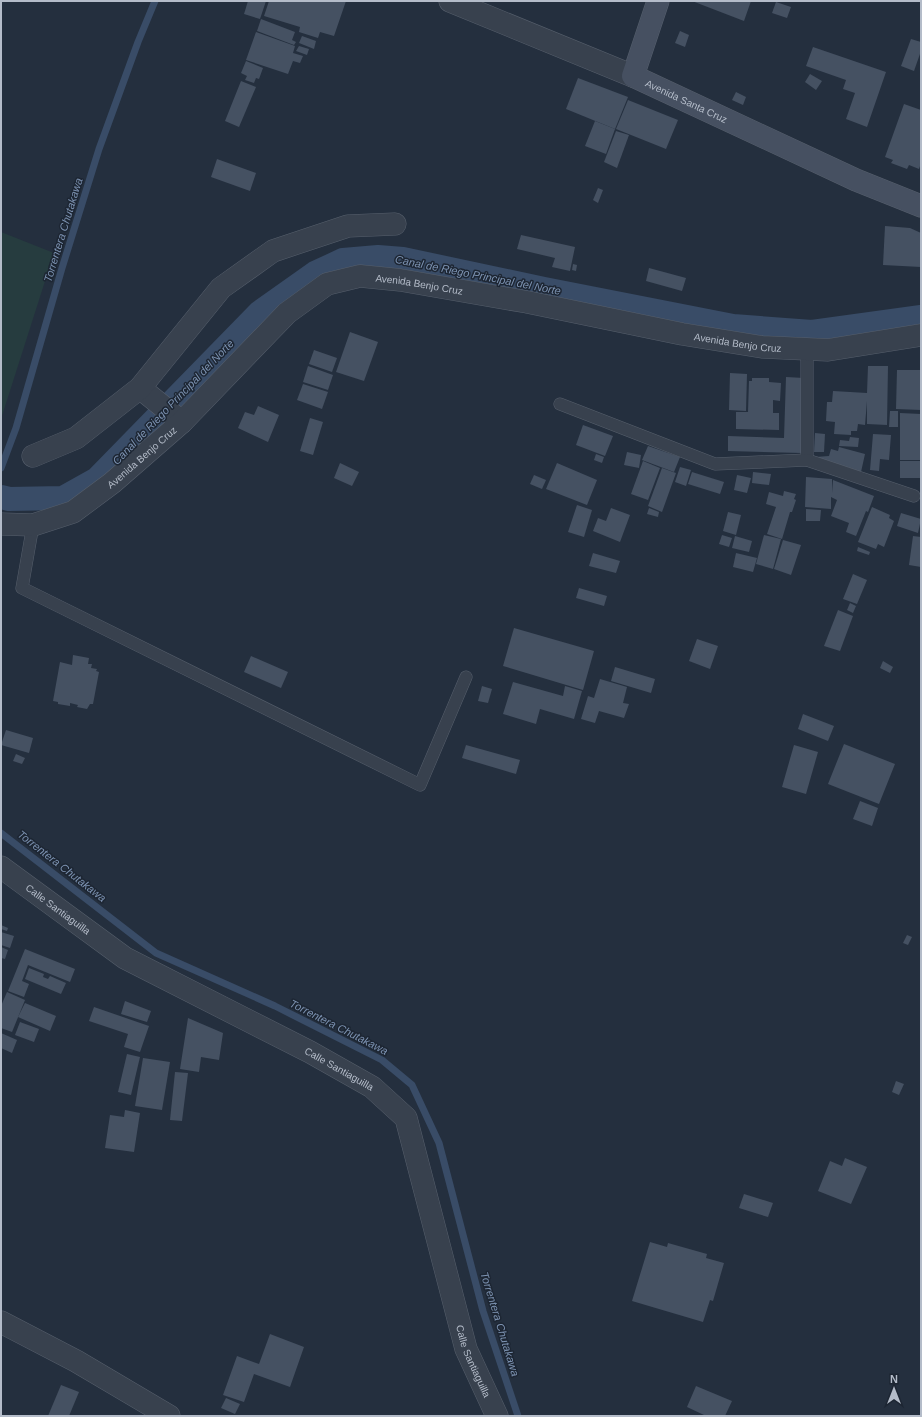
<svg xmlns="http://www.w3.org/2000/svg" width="922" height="1417" viewBox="0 0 922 1417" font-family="Helvetica,sans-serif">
<rect width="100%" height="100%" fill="#242f3e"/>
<polygon fill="#263c3f" points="1,232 54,253 1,419"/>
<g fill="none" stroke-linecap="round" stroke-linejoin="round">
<g stroke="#394c67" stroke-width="7">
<polyline points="1,468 16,428 62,268 99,149 138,42 155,1"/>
<polyline points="1,833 156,953 275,1006 382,1060 412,1085 439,1143 483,1311 518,1416"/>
</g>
<polyline stroke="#394c67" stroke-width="24" points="1,497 9,499 63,498 97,479 260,312 315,273 343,260 378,257 403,259 544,289 733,326 812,332 921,317"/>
</g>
<g fill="#455162">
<polygon points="248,1 266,1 260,19 244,14"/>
<polygon points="269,1 346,1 334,36 320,32 318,38 299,32 300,27 264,16"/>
<polygon points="692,1 751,1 744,21"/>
<polygon points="776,2 791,7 787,18 772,13"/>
<polygon points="261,19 295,32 292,40 296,42 294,45 257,31"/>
<polygon points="680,31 689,35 685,47 675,43"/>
<polygon points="256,32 295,46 293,53 303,56 300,63 293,61 288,74 246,60"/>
<polygon points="302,36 316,41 314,49 299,43"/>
<polygon points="911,39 921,42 921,51 914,71 901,66"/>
<polygon points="299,46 309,49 307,55 296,51"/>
<polygon points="813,47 886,72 867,127 846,119 855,93 843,89 846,80 806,66"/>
<polygon points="246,61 263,68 259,79 256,78 254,83 245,80 247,76 241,73"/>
<polygon points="810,74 822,81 816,90 805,82"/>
<polygon points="578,78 628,97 615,129 566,109"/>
<polygon points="241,81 256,87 239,127 225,121"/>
<polygon points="736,92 746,97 743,105 732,100"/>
<polygon points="628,100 678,120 666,149 616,129"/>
<polygon points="904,104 921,110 921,163 919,169 909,165 907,169 891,163 893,160 885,157"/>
<polygon points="595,121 615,129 606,154 585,146"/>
<polygon points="616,131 629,135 617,168 604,162"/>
<polygon points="217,159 256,173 250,191 211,177"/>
<polygon points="598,188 603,190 598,203 593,200"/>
<polygon points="885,226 910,228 921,233 921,267 883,265"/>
<polygon points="521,235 575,247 570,271 552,267 555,258 517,249"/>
<polygon points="573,264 577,265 576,271 572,270"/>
<polygon points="649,268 686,278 682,291 646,281"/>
<polygon points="350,332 378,342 364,381 336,372"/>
<polygon points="314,350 337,358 332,372 309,364"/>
<polygon points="308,366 333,375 328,390 303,382"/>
<polygon points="868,366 888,366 887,425 867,424 867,401 865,425 858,424 857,431 851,431 851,435 834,434 835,422 826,421 827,402 832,402 833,391 867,393"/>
<polygon points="897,370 921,370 921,410 896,409"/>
<polygon points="730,373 747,374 746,411 729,410"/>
<polygon points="786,377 804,378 802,453 728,451 728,436 784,438"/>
<polygon points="752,378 769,378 769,382 781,383 780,401 773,400 773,413 779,413 779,430 736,429 736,412 748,412 749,381 752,381"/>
<polygon points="303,384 328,392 322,409 297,400"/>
<polygon points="258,406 279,415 268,442 238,428 245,412 254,415"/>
<polygon points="890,411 898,411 898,427 889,427"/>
<polygon points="900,413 921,414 921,460 900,460"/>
<polygon points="310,418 323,422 313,455 300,451"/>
<polygon points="583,425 613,436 605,456 576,445"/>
<polygon points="815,433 825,434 824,452 814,452"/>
<polygon points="873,434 891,435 889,460 880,459 879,471 870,470"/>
<polygon points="850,437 859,438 858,447 839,446 840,440 849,441"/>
<polygon points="648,446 680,457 674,472 642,460"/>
<polygon points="839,447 865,454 861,472 815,457 829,456 831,449 838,451"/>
<polygon points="627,452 641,455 639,468 624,465"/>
<polygon points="596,454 604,457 602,463 594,460"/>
<polygon points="643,461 660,468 648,500 631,494"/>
<rect x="900" y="461" width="20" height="17"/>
<polygon points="340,463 359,472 352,486 334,478"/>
<polygon points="557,463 597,480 587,505 546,489"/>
<polygon points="680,467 691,470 686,486 675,482"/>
<polygon points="662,468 676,473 662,512 648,506"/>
<polygon points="692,472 724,482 720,494 688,484"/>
<polygon points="753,472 771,474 769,485 752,483"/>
<polygon points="534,475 546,480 542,489 530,484"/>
<polygon points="737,475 751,478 747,493 734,490"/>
<polygon points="806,477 832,479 832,493 833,480 874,496 868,512 866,511 856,536 846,532 849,523 831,516 837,500 831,497 831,509 805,507"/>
<polygon points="784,491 796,494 794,499 796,500 792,512 790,512 782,539 767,534 776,507 766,504 769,492 783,496"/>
<polygon points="577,505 592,510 584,537 568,532"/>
<polygon points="872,507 890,515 889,518 894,521 884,547 878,544 876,549 858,542"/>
<polygon points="611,508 630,515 620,542 593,531 598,518 606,521"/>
<polygon points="649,508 659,512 658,517 647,514"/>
<polygon points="806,509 821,510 820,521 806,521"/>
<polygon points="728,512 741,515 736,535 723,531"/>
<polygon points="901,513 921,519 918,533 897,526"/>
<polygon points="722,535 732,538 729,547 719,544"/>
<polygon points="764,535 781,539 773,569 756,564"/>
<polygon points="735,536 752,541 749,552 732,548"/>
<polygon points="913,536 921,537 921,567 909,565"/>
<polygon points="783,540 801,545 791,575 774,569"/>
<polygon points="858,547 870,552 869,555 857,551"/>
<polygon points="593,553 620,561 616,573 589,566"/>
<polygon points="736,553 757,558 753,572 733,567"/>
<polygon points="853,574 867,580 857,604 843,599"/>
<polygon points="579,588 607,596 604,606 576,598"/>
<polygon points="850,603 856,606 853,613 847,610"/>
<polygon points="838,610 853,616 840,651 824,646"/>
<polygon points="514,628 594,651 583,690 503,666"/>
<polygon points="697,639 718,646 710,669 689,661"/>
<polygon points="73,655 89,658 88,664 92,664 91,668 97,669 96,671 99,672 93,704 90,704 87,709 77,707 78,705 70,703 70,706 58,704 58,702 53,701 60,662 72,665"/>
<polygon points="251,656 288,672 281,688 244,672"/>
<polygon points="883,661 893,667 890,673 880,668"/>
<polygon points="615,667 655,679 651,693 611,681"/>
<polygon points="600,679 627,687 623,703 629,704 624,718 599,711 595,723 581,719 588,696 594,698"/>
<polygon points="513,682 563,696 565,686 582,691 574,719 540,709 536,724 503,714"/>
<polygon points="482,686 492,689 488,703 478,701"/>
<polygon points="803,714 834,726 828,741 798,729"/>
<polygon points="6,730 33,738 29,753 1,745"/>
<polygon points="844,744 895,764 879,804 828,784"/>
<polygon points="466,745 520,760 516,774 462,758"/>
<polygon points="794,745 818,752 806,794 782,787"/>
<polygon points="16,754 25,758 22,764 13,761"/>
<polygon points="860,801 878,808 872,826 853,819"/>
<polygon points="1,925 8,928 7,931 1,929"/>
<polygon points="1,932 14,936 10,948 1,945"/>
<polygon points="907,935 912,937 908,945 903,943"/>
<polygon points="1,947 8,950 5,959 1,958"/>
<polygon points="25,949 75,969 70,982 28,965 22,981 29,984 24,997 8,991"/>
<polygon points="29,968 44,974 43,977 48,979 50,976 66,983 61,994 25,979"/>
<polygon points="7,992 25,1000 12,1032 1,1028 1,1006"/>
<polygon points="125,1001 151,1011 147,1022 121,1014"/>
<polygon points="25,1003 56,1016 50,1031 18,1017"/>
<polygon points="94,1007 149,1026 140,1052 124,1047 128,1034 89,1021"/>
<polygon points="188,1018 223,1033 219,1060 201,1057 199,1072 180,1069"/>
<polygon points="20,1022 39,1029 34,1042 15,1035"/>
<polygon points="1,1033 17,1040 12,1053 1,1048"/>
<polygon points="127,1054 140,1057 131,1095 118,1092"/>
<polygon points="143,1058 170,1062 162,1110 135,1106"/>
<polygon points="175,1072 188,1073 182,1121 170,1120"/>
<polygon points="896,1081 904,1084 899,1095 892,1092"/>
<polygon points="125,1110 140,1113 134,1152 105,1148 110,1115 124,1117"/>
<polygon points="845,1158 867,1167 851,1204 818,1191 830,1161 842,1166"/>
<polygon points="744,1194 773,1203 768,1217 739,1208"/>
<polygon points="650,1242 667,1247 668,1243 707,1254 706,1258 724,1263 713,1301 710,1300 703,1322 632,1301"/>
<polygon points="270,1334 304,1347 290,1387 254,1374 244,1402 223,1395 237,1356 259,1364"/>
<polygon points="61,1385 79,1392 69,1416 48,1416"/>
<polygon points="696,1386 732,1401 725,1416 703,1416 704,1415 687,1407"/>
<polygon points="226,1398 240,1404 235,1414 221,1408"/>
</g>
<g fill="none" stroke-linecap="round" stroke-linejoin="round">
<defs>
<g id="service">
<polyline points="807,349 807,460"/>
<polyline points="560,404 715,464 807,460 914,496"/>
<polyline points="33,525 22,588 420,785 466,677"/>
</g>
<g id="minor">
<polyline points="450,1 633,76"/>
<polyline points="140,388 182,422"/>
<polyline points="33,456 76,438 140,388 221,288 273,251 348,226 395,224"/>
<path id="s1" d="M1,867L125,958L310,1052L372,1087L406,1118L466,1349L497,1416"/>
<polyline points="1,1322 76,1361 169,1416"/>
</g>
<g id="tertiary">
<path id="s2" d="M1,524L33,525L73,512L112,483L182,422L287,313L327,284L360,276L400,280L527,302L682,334L762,347L828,350L921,335"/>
</g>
<g id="secondary">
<path id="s3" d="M658,1L633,76L856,180L921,206"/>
</g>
</defs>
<use href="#service" stroke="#565f6c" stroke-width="13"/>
<use href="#minor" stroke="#565f6c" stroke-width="23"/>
<use href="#tertiary" stroke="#565f6c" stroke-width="23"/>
<use href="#secondary" stroke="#565f6c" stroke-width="23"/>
<use href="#service" stroke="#38414e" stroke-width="12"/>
<use href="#minor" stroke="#38414e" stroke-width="22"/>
<use href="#tertiary" stroke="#38414e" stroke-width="22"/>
<use href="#secondary" stroke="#465061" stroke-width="22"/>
</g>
<g text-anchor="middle" stroke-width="3" stroke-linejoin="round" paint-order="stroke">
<g font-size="10" fill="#b4bcc9" stroke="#1d2633">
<text dy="4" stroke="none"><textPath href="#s3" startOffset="138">Avenida Santa Cruz</textPath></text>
<text dy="4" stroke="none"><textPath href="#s2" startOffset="510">Avenida Benjo Cruz</textPath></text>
<text dy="4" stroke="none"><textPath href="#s2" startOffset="834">Avenida Benjo Cruz</textPath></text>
<text dy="4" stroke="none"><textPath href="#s2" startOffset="162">Avenida Benjo Cruz</textPath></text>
<text dy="4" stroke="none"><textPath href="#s1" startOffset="71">Calle Santiaguilla</textPath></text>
<text dy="4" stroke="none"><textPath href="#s1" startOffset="395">Calle Santiaguilla</textPath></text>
<text dy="4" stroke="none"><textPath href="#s1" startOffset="731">Calle Santiaguilla</textPath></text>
</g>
<g font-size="11" font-style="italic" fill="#7c92b1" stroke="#1d2633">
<text transform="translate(63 230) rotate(-73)" y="4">Torrentera Chutakawa</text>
<text transform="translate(478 275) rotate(11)" y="4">Canal de Riego Principal del Norte</text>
<text transform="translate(173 402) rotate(-46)" y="4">Canal de Riego Principal del Norte</text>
<text transform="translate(62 866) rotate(38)" y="4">Torrentera Chutakawa</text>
<text transform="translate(339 1027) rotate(27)" y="4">Torrentera Chutakawa</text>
<text transform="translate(500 1324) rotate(73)" y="4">Torrentera Chutakawa</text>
</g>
</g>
<rect width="922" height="1417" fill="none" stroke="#b4bcc9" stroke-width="4"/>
<g transform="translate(894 1389)" stroke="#1d2633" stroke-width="3" paint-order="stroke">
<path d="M0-3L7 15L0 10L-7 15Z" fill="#b4bcc9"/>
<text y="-6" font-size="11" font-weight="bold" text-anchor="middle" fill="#b4bcc9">N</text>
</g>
</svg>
